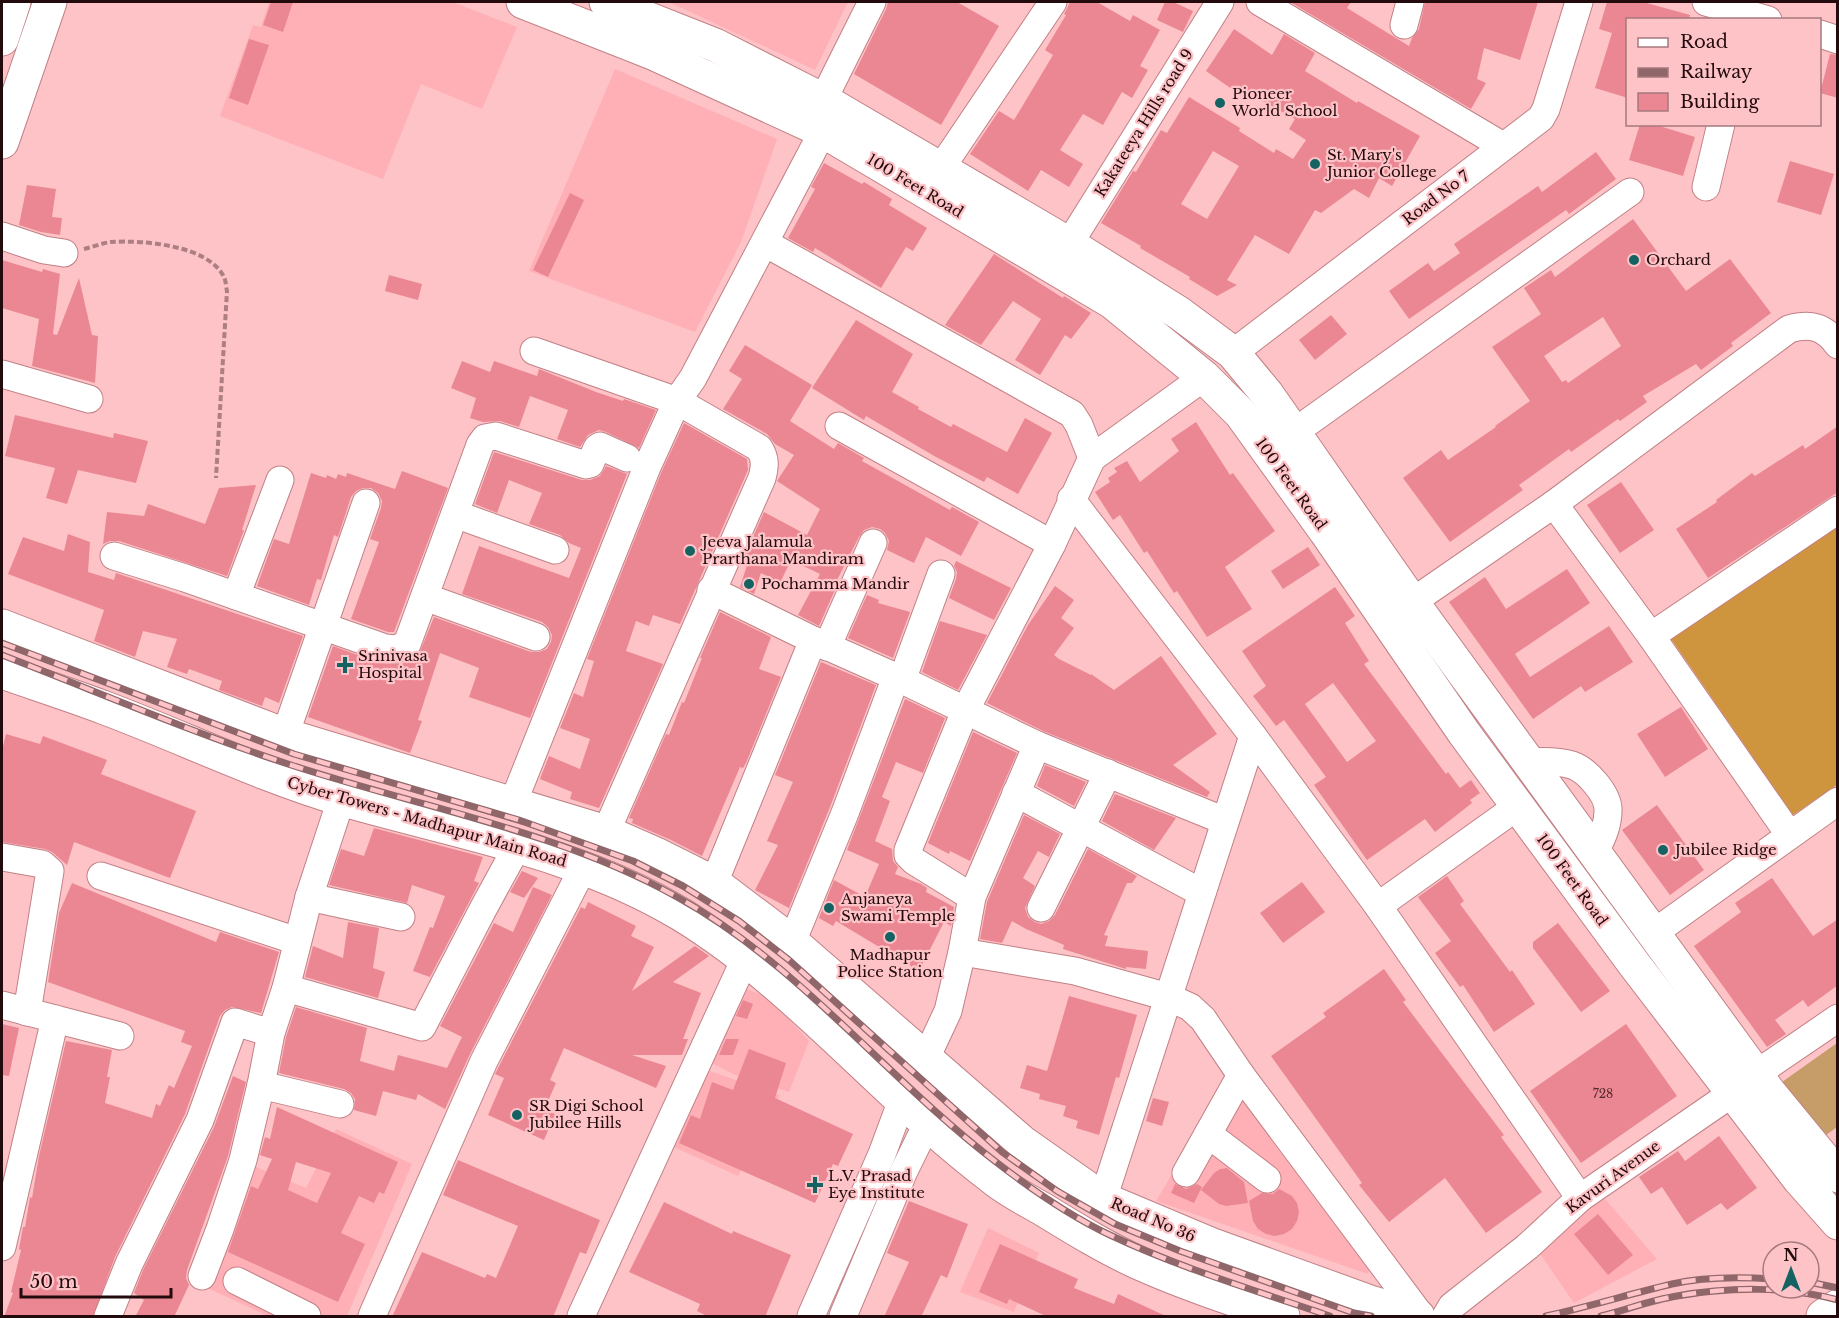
<svg xmlns="http://www.w3.org/2000/svg" width="1839" height="1318" viewBox="0 0 1839 1318" font-family="'Libre Baskerville',serif">
<rect width="100%" height="100%" fill="#fdc3c7"/>
<g fill="#ffb0b6">
<polygon points="269,2 452,2 517,27 482,109 421,84 383,179 220,116 253,25 261,27"/>
<polygon points="672,2 848,2 815,70 671,3"/>
<polygon points="615,69 777,139 741,242 695,332 529,271"/>
<polygon points="737,985 770,998 809,1041 789,1092 735,1075 704,1059"/>
<polygon points="701,1068 780,1095 738,1176 667,1144"/>
<polygon points="1229,1078 1372,1264 1368,1274 1156,1201"/>
<polygon points="336,1129 412,1164 347,1316 268,1316 199,1284 246,1163 306,1188"/>
<polygon points="1605,1199 1657,1259 1574,1303 1534,1245"/>
<polygon points="988,1228 1039,1253 1014,1312 960,1292"/>
</g>
<polygon fill="#c69d68" points="1837,1043 1837,1127 1822,1138 1782,1082"/>
<polygon fill="#ce943e" points="1837,522 1837,785 1793,815 1669,636"/>
<g fill="#eb8792" fill-rule="evenodd">
<polygon points="271,2 293,2 283,32 263,25"/>
<polygon points="888,2 957,2 999,26 941,125 854,74 886,9"/>
<polygon points="1070,2 1097,2 1130,21 1133,15 1160,30 1140,66 1148,70 1132,98 1122,92 1103,125 1083,114 1060,150 1083,164 1069,187 1041,170 1028,191 970,154 999,111 1014,120 1053,55 1045,50 1066,15 1064,14"/>
<polygon points="1165,2 1173,2 1193,11 1183,32 1157,20"/>
<polygon points="1290,2 1351,2 1347,8 1409,46 1412,38 1419,29 1425,2 1538,2 1520,60 1484,48 1477,79 1486,83 1471,109"/>
<polygon points="1607,2 1643,2 1690,15 1689,20 1628,20 1628,98 1595,88 1612,33 1599,29"/>
<path d="M1234,29L1272,55L1284,34L1315,53L1305,71L1357,103L1358,101L1420,136L1392,186L1379,178L1369,198L1354,189L1321,213L1315,210L1289,254L1255,235L1227,280L1237,285L1217,296L1189,279L1190,277L1140,248L1141,246L1101,223L1133,171L1136,172L1161,130L1167,133L1189,97L1240,128L1239,131L1274,153L1276,149L1293,159L1306,140L1289,129L1295,119L1239,88L1236,92L1206,71ZM1213,151L1239,166L1207,219L1181,204Z"/>
<polygon points="249,39 269,45 248,105 229,98"/>
<polygon points="1830,54 1838,55 1838,98 1820,93"/>
<polygon points="1640,124 1653,124 1695,137 1683,176 1629,160"/>
<polygon points="1596,152 1616,179 1569,214 1566,210 1409,319 1389,291 1428,263 1434,271 1460,253 1454,244 1538,186 1542,192"/>
<polygon points="1790,161 1834,174 1821,215 1777,202"/>
<polygon points="824,163 862,184 864,182 892,199 889,205 927,228 913,251 906,247 881,288 815,248 813,252 788,238 815,189 811,187"/>
<polygon points="27,185 56,189 52,217 62,218 60,235 41,232 19,225"/>
<polygon points="570,193 584,200 548,277 533,270"/>
<path d="M1633,219L1686,291L1730,259L1771,313L1731,343L1733,346L1701,370L1696,364L1643,396L1647,402L1620,421L1618,419L1571,452L1569,449L1519,485L1523,490L1450,542L1403,478L1441,450L1448,460L1496,427L1495,426L1530,401L1492,347L1541,314L1524,288L1551,270L1555,277ZM1603,317L1621,346L1568,383L1566,380L1562,382L1544,356Z"/>
<polygon points="994,254 1063,298 1064,296 1091,313 1071,339 1065,335 1040,375 1015,360 1041,319 1013,301 981,345 945,325"/>
<polygon points="2,260 42,272 43,269 60,274 53,334 57,335 79,278 92,335 98,336 95,383 32,366 39,319 2,308"/>
<polygon points="389,275 422,284 418,300 385,291"/>
<polygon points="1331,315 1347,334 1315,360 1299,340"/>
<polygon points="856,320 913,354 892,392 919,407 918,409 951,427 953,424 1007,452 1025,418 1052,433 1018,494 987,477 984,482 936,457 866,416 864,420 812,388"/>
<polygon points="745,345 812,385 790,421 834,449 838,443 864,458 862,461 950,510 952,507 979,522 961,556 926,537 914,563 887,550 889,541 885,533 880,529 872,527 864,530 859,537 836,582 838,583 819,626 798,615 820,574 791,560 780,583 761,573 754,594 740,587 748,562 743,560 764,512 807,535 820,509 777,481 794,455 775,444 767,434 723,409 742,379 729,371"/>
<polygon points="462,361 490,372 494,361 537,376 539,369 596,392 623,401 624,399 656,410 639,448 606,432 599,430 588,435 580,447 557,439 568,410 530,396 519,427 500,421 483,422 470,418 476,398 451,388"/>
<polygon points="15,415 113,438 114,433 148,441 136,483 78,470 67,504 46,498 55,468 5,456"/>
<polygon points="1196,422 1230,475 1233,473 1275,531 1225,567 1252,609 1207,637 1177,591 1174,593 1147,551 1144,553 1120,515 1113,520 1095,492 1110,482 1108,478 1117,472 1114,468 1127,461 1140,482 1179,451 1171,439"/>
<polygon points="684,423 747,459 748,470 680,624 653,615 649,626 636,621 626,651 663,664 599,808 570,799 572,792 540,779 549,756 580,769 590,739 560,728 574,693 583,697 594,661 587,659 661,473"/>
<polygon points="1838,426 1838,492 1708,578 1676,529 1717,502 1716,500 1752,473 1755,476 1803,445 1805,449"/>
<polygon points="494,452 582,480 590,480 600,476 606,466 627,474 530,718 469,697 479,668 440,653 418,720 422,721 410,753 308,717 333,646 380,663 402,664 419,654 434,617 531,652 539,652 547,649 551,642 552,635 548,627 542,622 462,594 479,546 569,578 581,548 569,543 560,535 529,524 542,493 509,480 497,513 475,504"/>
<polygon points="402,471 448,488 394,632 388,632 351,619 379,542 370,539 381,508 382,501 378,493 371,488 363,488 356,491 351,497 338,537 334,535 321,580 317,579 309,605 257,586 274,539 289,544 311,473 326,478 327,475 336,479 338,474 346,477 347,473 395,489"/>
<polygon points="1621,482 1654,530 1620,553 1587,505"/>
<polygon points="256,485 242,530 244,530 227,576 119,541 110,541 103,544 107,512 144,516 148,504 205,524 219,488"/>
<polygon points="68,534 90,542 88,572 114,580 116,573 303,636 279,703 265,697 262,706 219,690 222,681 189,669 187,674 167,667 177,639 143,631 135,657 94,641 104,610 8,574 23,537 64,551"/>
<polygon points="1308,547 1320,565 1283,589 1271,571"/>
<polygon points="956,561 1011,588 994,620 949,598 956,579 957,572 954,566"/>
<polygon points="1567,569 1590,603 1515,654 1530,677 1609,626 1633,662 1585,692 1581,686 1533,719 1449,602 1485,577 1506,609"/>
<polygon points="1055,586 1074,600 1061,618 1074,628 1054,655 1059,659 1091,675 1091,674 1114,690 1161,656 1217,734 1173,765 1210,792 1207,797 1043,731 987,703 1028,625"/>
<path d="M1335,587L1355,616L1345,623L1369,661L1364,664L1446,774L1448,772L1460,788L1471,780L1480,793L1470,800L1472,803L1435,832L1425,819L1367,860L1314,785L1326,777L1284,720L1276,726L1253,696L1266,686L1242,651ZM1333,683L1376,741L1347,762L1305,704Z"/>
<polygon points="867,595 879,600 878,603 910,612 893,658 848,638"/>
<polygon points="720,612 771,637 759,669 781,677 746,763 743,768 740,767 702,856 671,840 632,823 633,819 629,818 666,734 669,735 682,702 684,703 702,658 700,658"/>
<polygon points="940,621 987,635 958,690 922,672"/>
<polygon points="821,662 876,685 830,807 789,908 755,890 778,845 767,841 793,782 775,775"/>
<polygon points="905,699 945,718 923,773 896,762 882,797 890,801 875,841 892,849 893,861 898,867 895,874 921,884 927,888 926,892 954,907 951,926 944,922 919,971 836,921 833,926 819,918 834,880 865,897 879,864 847,850"/>
<polygon points="1681,707 1708,749 1665,777 1637,734"/>
<polygon points="973,732 1017,753 970,861 950,851 949,854 928,843"/>
<polygon points="6,734 40,744 43,736 107,760 101,774 196,811 170,878 74,842 67,865 52,852 45,849 2,842 2,750"/>
<polygon points="1045,765 1086,782 1074,806 1037,786"/>
<polygon points="1115,794 1176,818 1154,850 1102,821"/>
<polygon points="1657,805 1704,870 1670,895 1622,830"/>
<polygon points="1024,815 1060,834 1049,857 1038,851 1023,878 1035,886 1025,908 1028,917 1035,922 1041,924 1049,921 1055,915 1088,849 1137,876 1132,883 1127,883 1104,935 1108,936 1105,946 1148,951 1146,969 1126,967 1126,969 1063,949 1064,945 1026,929 1012,921 1002,943 980,939 987,902"/>
<polygon points="374,828 483,857 474,881 479,883 430,977 413,971 430,927 433,928 445,896 412,885 407,903 329,885 341,849 364,856"/>
<polygon points="522,871 538,878 524,898 510,892"/>
<polygon points="1447,876 1464,901 1460,904 1510,972 1512,970 1535,1004 1494,1032 1463,985 1460,987 1435,953 1451,941 1418,897"/>
<polygon points="1772,878 1813,936 1838,919 1838,985 1808,1007 1803,1000 1775,1020 1786,1034 1767,1047 1694,946 1741,912 1735,903"/>
<polygon points="1302,882 1325,912 1283,943 1260,913"/>
<polygon points="72,883 216,942 220,932 279,952 261,1013 232,1007 225,1010 220,1016 185,1114 115,1257 93,1317 4,1317 13,1293 11,1292 21,1250 19,1249 23,1227 25,1227 30,1197 32,1198 39,1156 66,1041 112,1050 107,1077 110,1077 105,1103 152,1118 156,1104 160,1106 169,1085 174,1088 192,1046 181,1042 185,1031 48,982 59,913"/>
<polygon points="533,887 552,895 470,1054 445,1109 418,1094 416,1100 383,1091 376,1116 354,1110 355,1099 351,1093 344,1089 279,1073 286,1037 296,1007 367,1028 360,1061 394,1071 398,1055 447,1068 462,1037 440,1026 494,923 513,932"/>
<polygon points="588,902 636,926 631,936 654,947 632,991 695,946 709,956 673,982 701,993 683,1039 688,1039 682,1055 632,1055 666,1066 656,1088 564,1048 550,1080 556,1083 544,1110 555,1114 544,1140 488,1115 504,1078 495,1074 581,907 585,909"/>
<polygon points="348,922 379,928 373,968 385,972 378,998 305,977 313,946 343,958"/>
<polygon points="1558,923 1610,991 1581,1012 1533,948 1533,942"/>
<polygon points="1384,969 1406,1000 1403,1002 1504,1135 1501,1137 1542,1192 1486,1233 1445,1178 1389,1222 1359,1185 1362,1183 1271,1056 1326,1017 1323,1013"/>
<polygon points="1069,996 1137,1015 1119,1078 1116,1077 1099,1135 1076,1128 1078,1121 1063,1116 1066,1106 1039,1099 1040,1094 1020,1088 1027,1065 1047,1071"/>
<polygon points="743,1000 753,1004 747,1019 736,1016"/>
<polygon points="2,1024 19,1028 9,1076 2,1075"/>
<polygon points="1626,1024 1677,1096 1581,1163 1530,1091"/>
<polygon points="726,1039 739,1039 733,1055 719,1055"/>
<polygon points="749,1049 786,1063 775,1098 853,1134 838,1166 833,1164 815,1203 679,1143 691,1115 700,1119 712,1082 733,1090"/>
<polygon points="233,1076 246,1082 228,1156 187,1270 186,1278 189,1285 174,1317 135,1317 144,1300 134,1293 143,1270 214,1127"/>
<polygon points="1153,1098 1169,1102 1162,1126 1146,1121"/>
<path d="M277,1107L398,1162L384,1194L379,1192L374,1203L359,1196L341,1233L365,1244L338,1302L228,1252L251,1186L258,1189L272,1159L260,1155L265,1137L270,1139ZM296,1162L331,1173L317,1203L288,1190Z"/>
<polygon points="1719,1136 1757,1188 1727,1210 1721,1203 1687,1225 1662,1187 1651,1194 1639,1177 1678,1151 1685,1161"/>
<polygon points="458,1160 600,1220 586,1254 580,1252 553,1317 392,1317 422,1252 485,1278 487,1274 496,1278 518,1226 443,1195"/>
<polygon points="1227,1168 1244,1182 1248,1203 1226,1206 1219,1204 1201,1190 1214,1173 1220,1169"/>
<polygon points="1175,1184 1186,1189 1197,1184 1202,1187 1194,1203 1171,1193"/>
<polygon points="1279,1189 1292,1196 1297,1203 1299,1212 1297,1221 1292,1229 1284,1234 1275,1236 1266,1234 1258,1229 1253,1221 1249,1201 1262,1193 1273,1194"/>
<polygon points="909,1201 968,1224 947,1278 941,1275 921,1317 884,1317 909,1262 887,1253"/>
<polygon points="664,1202 732,1234 733,1231 791,1255 765,1317 709,1317 697,1311 700,1304 629,1272"/>
<polygon points="1598,1214 1633,1255 1608,1275 1574,1234"/>
<polygon points="1000,1244 1078,1279 1074,1288 1114,1304 1118,1294 1168,1317 1048,1317 1009,1299 1007,1304 979,1292"/>
</g>
<g fill="none" stroke-linecap="round" stroke-linejoin="round">
<defs>
<g id="minor">
<polyline points="1260,2 1503,146"/>
<polyline points="1706,2 1768,20"/>
<polyline points="1404,25 1410,2"/>
<polyline points="1820,34 1838,40"/>
<polyline points="823,100 872,2"/>
<polyline points="941,168 1053,2"/>
<polyline points="1706,187 1721,124"/>
<polyline points="2,236 44,250 64,253"/>
<polyline points="765,243 1072,414 1079,425 1092,458"/>
<polyline points="1069,244 1220,2"/>
<path d="M534,351L677,401L759,448C766,459 765,466 762,478L606,832"/>
<polyline points="1233,353 1541,118 1546,109 1579,2"/>
<polyline points="2,374 89,399"/>
<polyline points="839,426 1052,544"/>
<polyline points="1293,433 1630,192"/>
<polyline points="1071,499 1253,736 1378,906 1580,1198"/>
<polyline points="1554,504 1651,636 1789,834"/>
<polyline points="455,514 555,550"/>
<polyline points="114,556 185,578 385,648 396,649 407,644 480,445 485,438 496,436 586,465 590,464 597,448 600,446 627,458"/>
<polyline points="711,590 813,640 896,677 1037,745 1225,821"/>
<polyline points="236,596 280,480"/>
<polyline points="425,597 536,637"/>
<path d="M1412,602L1554,504L1789,329C1810,323 1824,326 1838,345"/>
<polyline points="1651,636 1838,510"/>
<polyline points="827,647 873,543"/>
<polyline points="902,680 941,574"/>
<polyline points="285,735 366,503"/>
<path d="M1530,762C1545,761 1558,761 1572,765C1587,770 1609,795 1608,811C1608,826 1602,839 1595,851"/>
<polyline points="1016,793 1202,893"/>
<polyline points="513,803 647,467 677,401 693,378 823,131"/>
<polyline points="2,857 42,864 50,871 27,1012"/>
<polyline points="101,876 297,941"/>
<polyline points="714,883 813,640"/>
<polyline points="309,897 401,917"/>
<polyline points="972,897 914,861 908,855 908,850 965,711 1052,544 1092,458 1204,377"/>
<polyline points="1378,906 1518,806"/>
<polyline points="1041,908 1108,773"/>
<polyline points="1655,932 1838,801"/>
<polyline points="792,942 845,813 896,677"/>
<polyline points="962,952 1075,971 1168,997 1190,1007 1203,1019 1241,1075 1421,1316"/>
<polyline points="286,988 422,1027 482,911 518,845"/>
<polyline points="2,1005 120,1036"/>
<polyline points="926,1058 948,1011 962,952 972,897 1037,745"/>
<polyline points="1756,1074 1838,1018"/>
<polyline points="261,1085 340,1104"/>
<polyline points="1208,1134 1267,1179"/>
<polyline points="1186,1173 1241,1075"/>
<polyline points="1103,1199 1253,736"/>
<polyline points="2,1247 55,1019"/>
<polyline points="202,1276 220,1229 243,1160 261,1085 271,1033 286,988 309,897 341,800"/>
<polyline points="237,1281 307,1316"/>
<polyline points="108,1316 129,1264 200,1120 235,1022 271,1033"/>
<polyline points="372,1316 484,1061 583,868"/>
<polyline points="581,1316 745,959"/>
<polyline points="811,1316 882,1154 902,1100"/>
<polyline points="843,1316 904,1171 927,1124"/>
<polyline points="1446,1316 1452,1306 1527,1247 1580,1198 1734,1092"/>
</g>
<g id="major">
<polyline points="523,2 655,54 823,131 1112,302 1204,377 1241,414 1326,532 1464,733 1634,964 1799,1179 1838,1223"/>
<polyline points="606,2 715,45 823,100 1069,244 1179,313 1233,353 1267,394 1412,602 1769,1092 1838,1176"/>
<polyline points="2,39 14,2"/>
<polyline points="2,142 50,2"/>
<polyline points="2,626 285,735 606,832 656,854 714,883 792,942 1022,1142 1103,1199 1210,1244 1370,1302 1418,1316"/>
<path d="M2,672C36,684 71,695 105,708C185,738 262,776 344,800C458,833 578,852 682,915C799,987 885,1097 994,1179C1009,1191 1027,1200 1044,1210C1075,1229 1106,1248 1139,1263C1186,1284 1235,1300 1283,1316"/>
<polyline points="1823,1316 1838,1306"/>
</g>
</defs>
<use href="#minor" stroke="#c28085" stroke-width="29"/>
<use href="#major" stroke="#c28085" stroke-width="35"/>
<path stroke="#ad7f83" stroke-width="4" stroke-dasharray="6 3" stroke-linecap="butt" d="M84,249C93,247 102,243 111,242C143,240 208,245 224,277C226,281 226,287 227,291L216,478"/>
<use href="#minor" stroke="#fff" stroke-width="27"/>
<use href="#major" stroke="#fff" stroke-width="33"/>
<defs>
<g id="rail">
<polyline points="2,643 294,754 519,820 633,861 683,886 739,921 789,960 1002,1152 1057,1191 1115,1224 1180,1251 1354,1313 1371,1316"/>
<path d="M2,655C98,692 193,733 291,765C419,807 559,831 677,897C799,964 886,1078 996,1162C1031,1189 1070,1216 1110,1235C1180,1268 1257,1291 1330,1316"/>
<polyline points="1809,1282 1838,1288"/>
<path d="M1546,1316C1588,1307 1629,1294 1672,1284C1703,1277 1741,1277 1773,1279"/>
<path d="M1601,1316C1626,1310 1651,1300 1677,1296C1728,1287 1787,1286 1838,1300"/>
</g>
</defs>
<use href="#rail" stroke="#8f666a" stroke-width="7"/>
<use href="#rail" stroke="#fdc3c7" stroke-width="4.5" stroke-dasharray="14" stroke-linecap="butt"/>
</g>
<g fill="#146362" stroke="#fdc3c7" stroke-width="2">
<circle cx="1220" cy="103" r="6"/>
<circle cx="1315" cy="164" r="6"/>
<circle cx="1634" cy="260" r="6"/>
<circle cx="690" cy="551" r="6"/>
<circle cx="749" cy="584" r="6"/>
<path d="M342 656h6v6h6v6h-6v6h-6v-6h-6v-6h6z"/>
<circle cx="1663" cy="850" r="6"/>
<circle cx="829" cy="908" r="6"/>
<circle cx="890" cy="937" r="6"/>
<circle cx="517" cy="1115" r="6"/>
<path d="M812 1176h6v6h6v6h-6v6h-6v-6h-6v-6h6z"/>
</g>
<g text-anchor="middle" stroke-width="4.5" stroke-linejoin="round" paint-order="stroke">
<g font-size="12" fill="#54292e">
<text x="1603" y="1098">728</text>
</g>
<g font-size="15" fill="#220a0d" stroke="#fdc3c7" text-anchor="start">
<text x="1232" y="99">Pioneer<tspan x="1232" dy="17">World School</tspan></text>
<text x="1327" y="160">St. Mary's<tspan x="1327" dy="17">Junior College</tspan></text>
<text x="1646" y="265">Orchard</text>
<text x="702" y="547">Jeeva Jalamula<tspan x="702" dy="17">Prarthana Mandiram</tspan></text>
<text x="761" y="589">Pochamma Mandir</text>
<text x="358" y="661">Srinivasa<tspan x="358" dy="17">Hospital</tspan></text>
<text x="1675" y="855">Jubilee Ridge</text>
<text x="841" y="904">Anjaneya<tspan x="841" dy="17">Swami Temple</tspan></text>
<text x="890" y="960" text-anchor="middle">Madhapur<tspan x="890" dy="17">Police Station</tspan></text>
<text x="529" y="1111">SR Digi School<tspan x="529" dy="17">Jubilee Hills</tspan></text>
<text x="828" y="1181">L.V. Prasad<tspan x="828" dy="17">Eye Institute</tspan></text>
</g>
<g font-size="15" fill="#220a0d" stroke="#fdc3c7">
<text transform="translate(1144 123) rotate(-58)" y="5">Kakateeya Hills road 9</text>
<text transform="translate(915 186) rotate(31)" y="5">100 Feet Road</text>
<text transform="translate(1436 198) rotate(-37)" y="5">Road No 7</text>
<text transform="translate(1291 484) rotate(54)" y="5">100 Feet Road</text>
<text transform="translate(427 822) rotate(16)" y="5">Cyber Towers - Madhapur Main Road</text>
<text transform="translate(1572 880) rotate(54)" y="5">100 Feet Road</text>
<text transform="translate(1613 1177) rotate(-36)" y="5">Kavuri Avenue</text>
<text transform="translate(1153 1220) rotate(23)" y="5">Road No 36</text>
</g>
</g>
<rect width="1839" height="1318" fill="none" stroke="#220a0d" stroke-width="6"/>
<rect x="1626" y="18" width="195" height="108" fill="#fdc3c7" stroke="#a5797d" stroke-width="1.5"/>
<rect x="1638" y="38" width="30" height="9" fill="#ffffff" stroke="#a5797d" stroke-width="1.5"/>
<text x="1680" y="48" font-size="18" fill="#220a0d">Road</text>
<rect x="1638" y="68" width="30" height="9" fill="#8f666a" stroke="#a5797d" stroke-width="1.5"/>
<text x="1680" y="78" font-size="18" fill="#220a0d">Railway</text>
<rect x="1638" y="93" width="30" height="18" fill="#eb8792" stroke="#a5797d" stroke-width="1.5"/>
<text x="1680" y="108" font-size="18" fill="#220a0d">Building</text>
<g transform="translate(1791 1270)"><circle r="28" fill="#fdc3c7" stroke="#a5797d" stroke-width="1.5"/>
<path d="M0-4.5L10 22L0 15L-10 22Z" fill="#146362"/>
<text y="-9" font-size="16" font-weight="bold" text-anchor="middle" fill="#220a0d">N</text>
</g>
<path d="M21 1288v9h150v-9" fill="none" stroke="#220a0d" stroke-width="3"/>
<text x="30" y="1288" font-size="18" fill="#220a0d" stroke="#fdc3c7" stroke-width="4.5" paint-order="stroke">50 m</text>
</svg>
